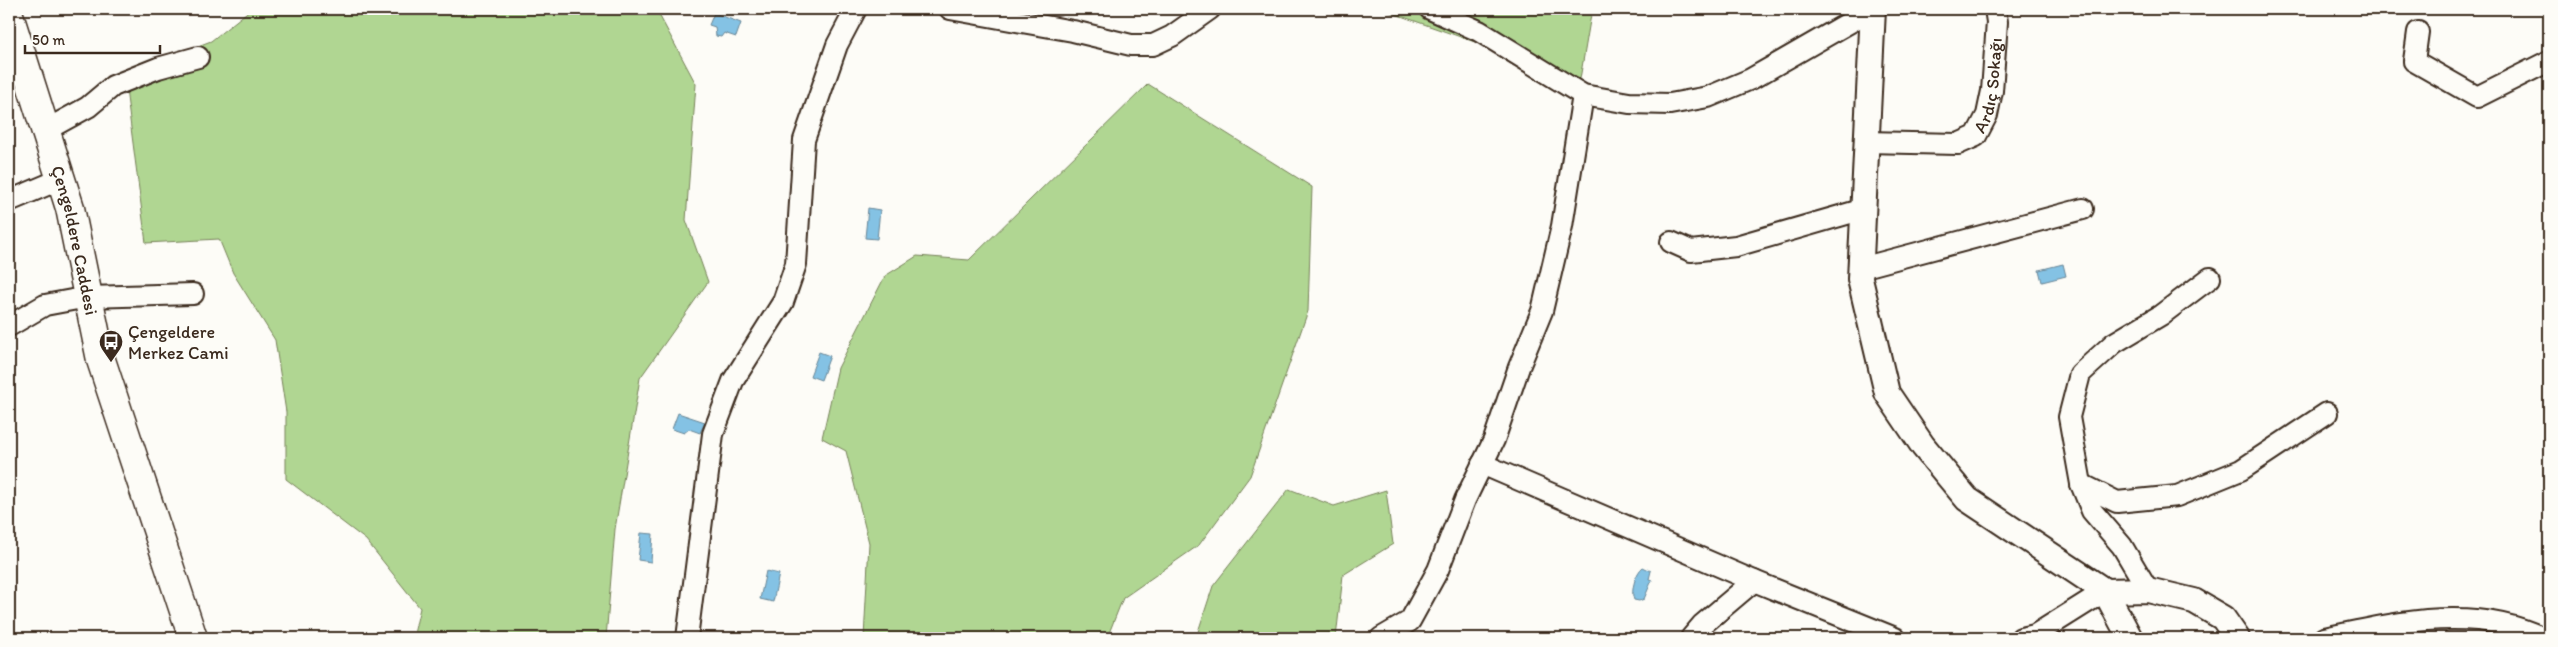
<svg xmlns="http://www.w3.org/2000/svg" width="2558" height="647" viewBox="0 0 2558 647" font-family="Itim,sans-serif">
<rect width="100%" height="100%" fill="#fdfcf7"/>
<filter id="ink" filterUnits="userSpaceOnUse"><feTurbulence type="fractalNoise" baseFrequency=".02" numOctaves="2"/><feDisplacementMap in="SourceGraphic" scale="10" xChannelSelector="R" yChannelSelector="G"/><feConvolveMatrix kernelMatrix="1 2 1 2 8 2 1 2 1" color-interpolation-filters="sRGB"/></filter>
<g filter="url(#ink)">
<g fill="#b0d692" stroke="#768058">
<polygon points="251,9 656,9 696,84 686,220 708,282 640,378 615,529 606,638 413,638 420,608 366,540 286,479 286,412 275,340 233,273 219,239 146,243 124,74 211,41"/>
<polygon points="1381,9 1592,9 1580,79"/>
<polygon points="1148,84 1312,187 1308,311 1250,476 1199,545 1123,598 1107,638 864,638 869,543 846,451 822,438 838,368 885,276 917,256 969,260"/>
<polygon points="1289,489 1334,506 1386,490 1393,544 1343,575 1336,638 1196,638 1213,586"/>
</g>
<g fill="#84c2e4" stroke="#678595">
<polygon points="714,13 741,23 736,37 724,33 721,37 716,36 715,27 709,25"/>
<polygon points="868,208 880,210 877,239 865,238"/>
<polygon points="2063,264 2066,276 2042,282 2039,270"/>
<polygon points="819,352 830,356 821,380 810,376"/>
<polygon points="678,413 705,422 700,433 689,429 684,433 672,429"/>
<polygon points="641,533 653,534 651,562 638,560"/>
<path d="M1643,567L1651,571L1649,579L1652,580L1644,599L1639,601L1634,600C1630,591 1636,572 1643,567Z"/>
<polygon points="766,571 779,574 773,602 760,599"/>
</g>
<g fill="none" stroke-linecap="round" stroke-linejoin="round">
<defs>
<g id="minor">
<polyline points="950,9 1073,31 1131,45 1153,45 1172,36 1210,9"/>
<polyline points="1430,9 1479,31 1583,95 1629,103 1670,104 1708,97 1751,79 1873,9"/>
<polyline points="2418,32 2414,61 2477,97 2549,61"/>
<polyline points="46,130 88,107 113,86 158,68 198,57"/>
<path id="s1" d="M1865,142L1958,144L1976,136L1987,115L1992,91L1997,22L1995,9"/>
<polyline points="9,201 61,179"/>
<polyline points="1671,242 1691,251 1736,246 1864,209"/>
<polyline points="1861,268 2083,209"/>
<polyline points="9,326 45,305 88,297 193,294"/>
<polyline points="1482,464 1754,581 1895,638"/>
<polyline points="2081,484 2117,502 2177,496 2241,470 2327,413"/>
<polyline points="2148,590 2122,546 2092,511 2081,484 2069,417 2080,374 2114,343 2161,315 2210,278"/>
<polyline points="687,638 713,434 733,381 783,302 796,264 804,140 837,45 856,9"/>
<polyline points="1381,638 1410,621 1438,570 1465,500 1494,440 1519,367 1542,311 1562,226 1583,95"/>
<polyline points="1691,638 1702,625 1754,581"/>
<polyline points="2021,638 2035,635 2105,591"/>
<path d="M2324,638C2395,623 2474,604 2543,638"/>
</g>
<g id="tertiary">
<polyline points="1873,9 1860,279 1887,393 1923,446 1967,499 2105,591 2130,638"/>
<polyline points="2105,591 2148,590 2194,601 2223,618 2237,638"/>
</g>
<g id="secondary">
<path id="s2" d="M9,15L70,208L101,360L193,638"/>
</g>
</defs>
<use href="#minor" stroke="#3b2a1e" stroke-width="24"/>
<use href="#tertiary" stroke="#3b2a1e" stroke-width="28"/>
<use href="#secondary" stroke="#3b2a1e" stroke-width="31"/>
<use href="#minor" stroke="#fdfcf7" stroke-width="20"/>
<use href="#tertiary" stroke="#fdfcf7" stroke-width="24"/>
<use href="#secondary" stroke="#fdfcf7" stroke-width="28"/>
</g>
</g>
<defs>
<symbol id="bus-pin" viewBox="-11 -11 22 30"><path d="M0 17L-7.5 6A9.5 9.5 0 1 1 7.5 6Z" fill="#3b2a1e" stroke="#fdfcf7"/><path d="M-5-6H5V4H4V6H2V4H-2V6H-4V4H-5ZM-3.5-4V0h7V-4ZM-3.5 1.2v1.5H-2V1.2ZM2 1.2v1.5H3.5V1.2Z" fill="#fff"/></symbol>
</defs>
<g fill-rule="evenodd">
<use href="#bus-pin" x="97" y="328" width="28" height="38"/>
</g>
<g text-anchor="middle" stroke-width="4" stroke-linejoin="round" paint-order="stroke">
<g font-size="18" fill="#3b2a1e" stroke="#fdfcf7">
<text dy="6" stroke="none"><textPath href="#s1" startOffset="166">Ardıç Sokağı</textPath></text>
<text dy="6" stroke="none"><textPath href="#s2" startOffset="235">Çengeldere Caddesi</textPath></text>
</g>
<g font-size="18" fill="#3b2a1e" stroke="#fdfcf7" text-anchor="start">
<text x="128" y="338">Çengeldere<tspan x="128" dy="21">Merkez Cami</tspan></text>
</g>
</g>
<rect width="2558" height="647" fill="none" stroke="#fdfcf7" stroke-width="30"/>
<rect x="15" y="15" width="2528" height="617" fill="none" stroke="#3b2a1e" stroke-width="2" filter="url(#ink)"/>
<path d="M25 45v8h135v-8" fill="none" stroke="#3b2a1e" stroke-width="2.5"/>
<text x="32" y="45" font-size="15" fill="#3b2a1e" stroke="#fdfcf7" stroke-width="4" paint-order="stroke">50 m</text>
</svg>
